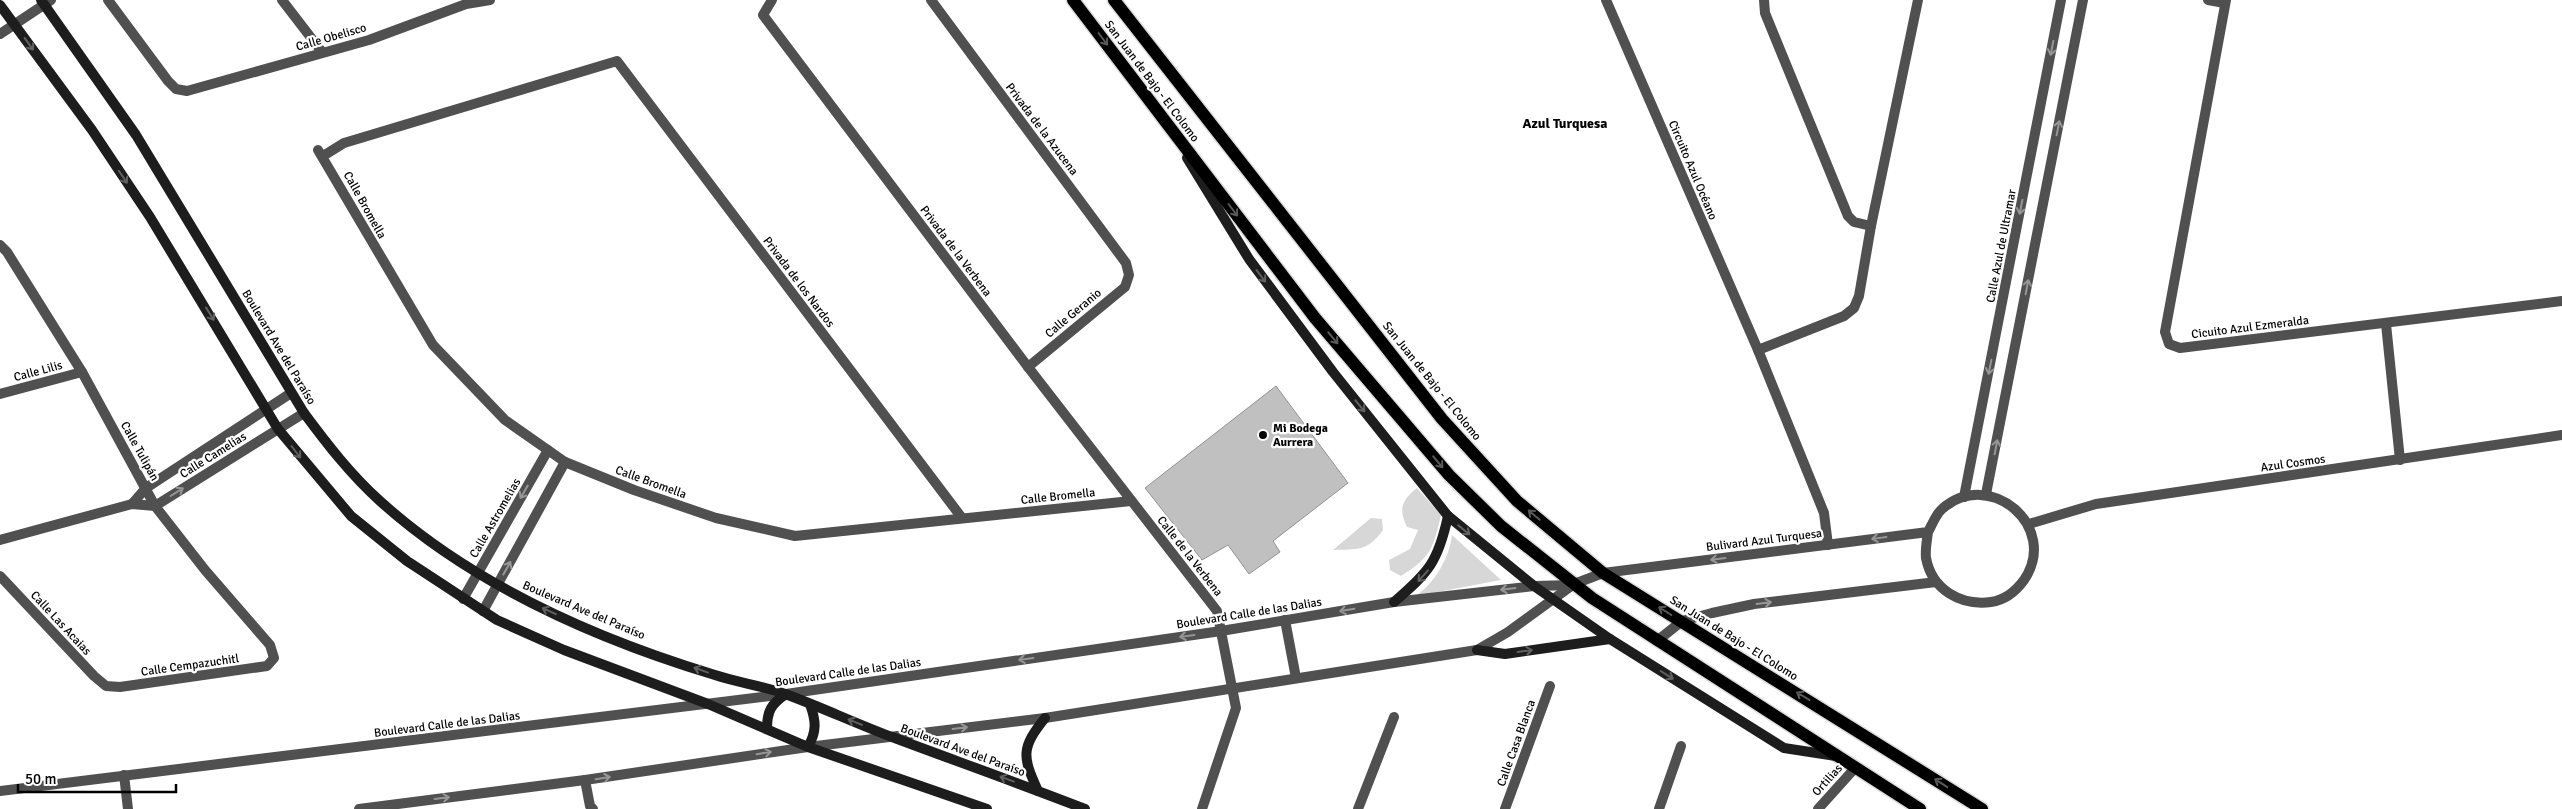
<svg xmlns="http://www.w3.org/2000/svg" width="2562" height="809" viewBox="0 0 2562 809" font-family="Signika,sans-serif">
<rect width="100%" height="100%" fill="#fff"/>
<g fill="#d7d7d7">
<path d="M1417,488L1441,515C1433,549 1431,557 1401,576L1390,570L1389,560L1410,549L1418,530L1407,527C1398,508 1402,500 1417,488Z"/>
<path d="M1371,518L1382,519L1383,530C1367,552 1357,549 1333,550Z"/>
<path d="M1452,535L1501,580L1416,596C1435,582 1449,559 1452,535Z"/>
</g>
<polygon fill="#c0c0c0" stroke="#949494" points="1276,386 1348,483 1273,541 1280,552 1249,574 1228,545 1202,560 1145,488"/>
<g fill="none" stroke-linecap="round" stroke-linejoin="round">
<defs>
<g id="primary">
<polyline points="1073,0 1315,318 1449,475 1501,526 1592,598 1920,809"/>
<polyline points="1114,0 1442,419 1517,501 1603,573 1982,809"/>
</g>
</defs>
<use href="#primary" stroke="#dbdbdb" stroke-width="15"/>
<g stroke="#505050" stroke-width="10">
<polyline points="108,0 168,81 176,89 187,91 369,40 466,4 490,0"/>
<polyline points="282,0 322,52"/>
<polyline points="772,0 763,15 1028,367 1217,611 1236,708 1202,809"/>
<polyline points="931,0 1126,263 1129,275 1125,287 1028,367"/>
<polyline points="1606,0 1758,350 1824,513 1828,545"/>
<polyline points="1764,0 1765,13 1848,216 1854,222 1871,226"/>
<polyline points="2208,0 2225,3"/>
<polyline points="2226,0 2165,332 2169,344 2180,348 2562,301"/>
<polyline points="0,34 51,0"/>
<polyline points="318,150 433,345 505,420 565,462 634,490 716,518 795,536 1131,501"/>
<polyline points="323,156 344,143 617,61 962,518"/>
<polyline points="0,245 7,252 82,372 155,506 205,570 270,645 274,658 267,666 120,687 106,686 94,676 0,576"/>
<polyline points="2386,324 2400,460"/>
<polyline points="1758,350 1844,316 1854,308 1859,296 1871,226 1918,0"/>
<polyline points="0,394 82,372"/>
<polyline points="1986,494 2083,0"/>
<polyline points="1964,497 2061,0"/>
<polyline points="132,504 146,488 291,393"/>
<polyline points="2029,524 2096,504 2562,435"/>
<polyline points="0,540 132,504 155,506 304,413"/>
<polyline points="463,599 548,450"/>
<polyline points="483,611 565,462"/>
<polyline points="1285,620 1296,678"/>
<polyline points="1657,641 1682,621 1712,613 1754,604 1936,582"/>
<polyline points="124,775 128,809"/>
<polyline points="585,780 590,806 593,809"/>
<polyline points="0,791 786,694 1221,631 1394,602 1534,586 1573,585"/>
<path d="M359,809L585,780L808,747L1045,718L1477,650L1508,632L1574,584L1603,573L1928,532C1932,525 1936,514 1942,509C1990,467 2060,527 2024,580C2016,591 2005,600 1991,602C1961,606 1932,590 1926,558C1925,550 1927,540 1928,532"/>
<polyline points="1358,809 1394,717"/>
<polyline points="1505,809 1550,686"/>
<polyline points="1659,809 1681,746"/>
<polyline points="1818,809 1855,768"/>
</g>
<g stroke="#1d1d1d" stroke-width="10">
<path d="M41,0L136,135L304,413C327,444 351,475 380,501C473,585 596,639 715,675C739,683 765,686 788,695C823,708 857,724 892,737C956,761 1021,784 1085,809"/>
<polyline points="0,5 92,130 150,217 278,429 351,516 407,561 497,620 564,650 708,704 808,747 987,809"/>
<polyline points="1187,158 1249,259 1333,372 1448,516 1534,586 1610,639 1784,748 1836,756"/>
<path d="M1394,602C1429,572 1438,562 1448,516"/>
<polyline points="1477,650 1505,654 1610,639"/>
<path d="M767,729C767,711 771,704 786,694"/>
<path d="M808,747C817,731 816,721 810,704"/>
<path d="M1038,791C1022,756 1021,748 1045,718"/>
</g>
<use href="#primary" stroke="#000" stroke-width="12"/>
</g>
<defs><path id="oneway-shaft" d="M-6 0H5M1.5-3L5.5 0L1.5 3" fill="none" stroke-width="1.6" stroke-linecap="round" stroke-linejoin="round" transform="scale(1.25)"/></defs>
<g stroke="#595959">
<use href="#oneway-shaft" transform="translate(1103 39) rotate(53)"/>
<use href="#oneway-shaft" transform="translate(1233 210) rotate(53)"/>
<use href="#oneway-shaft" transform="translate(1333 338) rotate(50)"/>
<use href="#oneway-shaft" transform="translate(1438 462) rotate(50)"/>
<use href="#oneway-shaft" transform="translate(1534 515) rotate(-140)"/>
<use href="#oneway-shaft" transform="translate(1665 611) rotate(-148)"/>
<use href="#oneway-shaft" transform="translate(1803 696) rotate(-149)"/>
<use href="#oneway-shaft" transform="translate(1941 783) rotate(-147)"/>
</g>
<g stroke="#616161">
<use href="#oneway-shaft" transform="translate(29 44) rotate(54)"/>
<use href="#oneway-shaft" transform="translate(123 177) rotate(56)"/>
<use href="#oneway-shaft" transform="translate(1261 276) rotate(53)"/>
<use href="#oneway-shaft" transform="translate(210 314) rotate(58)"/>
<use href="#oneway-shaft" transform="translate(1360 406) rotate(51)"/>
<use href="#oneway-shaft" transform="translate(296 452) rotate(53)"/>
<use href="#oneway-shaft" transform="translate(1464 530) rotate(39)"/>
<use href="#oneway-shaft" transform="translate(1423 576) rotate(132)"/>
<use href="#oneway-shaft" transform="translate(549 611) rotate(-156)"/>
<use href="#oneway-shaft" transform="translate(1525 651) rotate(-8)"/>
<use href="#oneway-shaft" transform="translate(701 670) rotate(-160)"/>
<use href="#oneway-shaft" transform="translate(1667 675) rotate(32)"/>
<use href="#oneway-shaft" transform="translate(855 722) rotate(-158)"/>
<use href="#oneway-shaft" transform="translate(1007 779) rotate(-160)"/>
</g>
<g stroke="#969696">
<use href="#oneway-shaft" transform="translate(2052 48) rotate(101)"/>
<use href="#oneway-shaft" transform="translate(2058 128) rotate(-79)"/>
<use href="#oneway-shaft" transform="translate(2021 207) rotate(101)"/>
<use href="#oneway-shaft" transform="translate(2027 287) rotate(-79)"/>
<use href="#oneway-shaft" transform="translate(1990 367) rotate(101)"/>
<use href="#oneway-shaft" transform="translate(1996 447) rotate(-79)"/>
<use href="#oneway-shaft" transform="translate(177 492) rotate(-32)"/>
<use href="#oneway-shaft" transform="translate(524 492) rotate(120)"/>
<use href="#oneway-shaft" transform="translate(1879 538) rotate(172)"/>
<use href="#oneway-shaft" transform="translate(1718 559) rotate(173)"/>
<use href="#oneway-shaft" transform="translate(507 568) rotate(-61)"/>
<use href="#oneway-shaft" transform="translate(1508 589) rotate(173)"/>
<use href="#oneway-shaft" transform="translate(1764 603) rotate(-7)"/>
<use href="#oneway-shaft" transform="translate(1347 610) rotate(170)"/>
<use href="#oneway-shaft" transform="translate(1187 636) rotate(172)"/>
<use href="#oneway-shaft" transform="translate(1026 659) rotate(172)"/>
<use href="#oneway-shaft" transform="translate(960 728) rotate(-7)"/>
<use href="#oneway-shaft" transform="translate(764 753) rotate(-9)"/>
<use href="#oneway-shaft" transform="translate(603 778) rotate(-9)"/>
<use href="#oneway-shaft" transform="translate(442 798) rotate(-7)"/>
</g>
<circle fill="#000" stroke="#fff" stroke-width="2" cx="1263" cy="435" r="5"/>
<g text-anchor="middle" stroke-width="4.5" stroke-linejoin="round" paint-order="stroke">
<g font-size="12" fill="#000" stroke="#fff">
<text transform="translate(331 37) rotate(-16)" y="4">Calle Obelisco</text>
<text transform="translate(1152 81) rotate(53)" y="4">San Juan de Bajo - El Colomo</text>
<text transform="translate(1042 129) rotate(53)" y="4">Privada de la Azucena</text>
<text transform="translate(1693 170) rotate(67)" y="4">Circuito Azul Océano</text>
<text transform="translate(365 205) rotate(61)" y="4">Calle Bromella</text>
<text transform="translate(2001 246) rotate(-79)" y="4">Calle Azul de Ultramar</text>
<text transform="translate(956 251) rotate(53)" y="4">Privada de la Verbena</text>
<text transform="translate(799 282) rotate(53)" y="4">Privada de los Nardos</text>
<text transform="translate(1073 313) rotate(-40)" y="4">Calle Geranio</text>
<text transform="translate(2250 327) rotate(-7)" y="4">Cicuito Azul Ezmeralda</text>
<text transform="translate(279 347) rotate(59)" y="4">Boulevard Ave del Paraíso</text>
<text transform="translate(38 371) rotate(-15)" y="4">Calle Lilis</text>
<text transform="translate(1432 381) rotate(51)" y="4">San Juan de Bajo - El Colomo</text>
<text transform="translate(140 451) rotate(61)" y="4">Calle Tulipán</text>
<text transform="translate(213 455) rotate(-32)" y="4">Calle Camelias</text>
<text transform="translate(2293 463) rotate(-8)" y="4">Azul Cosmos</text>
<text transform="translate(651 482) rotate(20)" y="4">Calle Bromella</text>
<text transform="translate(1058 496) rotate(-6)" y="4">Calle Bromella</text>
<text transform="translate(495 518) rotate(-60)" y="4">Calle Astromelias</text>
<text transform="translate(1764 540) rotate(-7)" y="4">Bulivard Azul Turquesa</text>
<text transform="translate(1190 556) rotate(52)" y="4">Calle de la Verbena</text>
<text transform="translate(584 610) rotate(23)" y="4">Boulevard Ave del Paraíso</text>
<text transform="translate(1249 613) rotate(-9)" y="4">Boulevard Calle de las Dalias</text>
<text transform="translate(61 623) rotate(47)" y="4">Calle Las Acaias</text>
<text transform="translate(1734 638) rotate(32)" y="4">San Juan de Bajo - El Colomo</text>
<text transform="translate(190 665) rotate(-8)" y="4">Calle Cempazuchitl</text>
<text transform="translate(848 672) rotate(-8)" y="4">Boulevard Calle de las Dalias</text>
<text transform="translate(447 724) rotate(-7)" y="4">Boulevard Calle de las Dalias</text>
<text transform="translate(1516 743) rotate(-70)" y="4">Calle Casa Blanca</text>
<text transform="translate(963 750) rotate(20)" y="4">Boulevard Ave del Paraíso</text>
<text transform="translate(1827 780) rotate(-48)" y="4">Ortilias</text>
</g>
<g font-size="12" font-weight="bold" fill="#000" stroke="#fff" text-anchor="start">
<text x="1273" y="432">Mi Bodega<tspan x="1273" dy="14">Aurrera</tspan></text>
</g>
<g font-size="14" font-weight="bold" fill="#000" stroke="#fff">
<text x="1565" y="128">Azul Turquesa</text>
</g>
</g>
<path d="M18 784v8h158v-8" fill="none" stroke="#000000" stroke-width="2.5"/>
<text x="25" y="784" font-size="15" fill="#000000" stroke="#ffffff" stroke-width="4" paint-order="stroke">50 m</text>
</svg>
